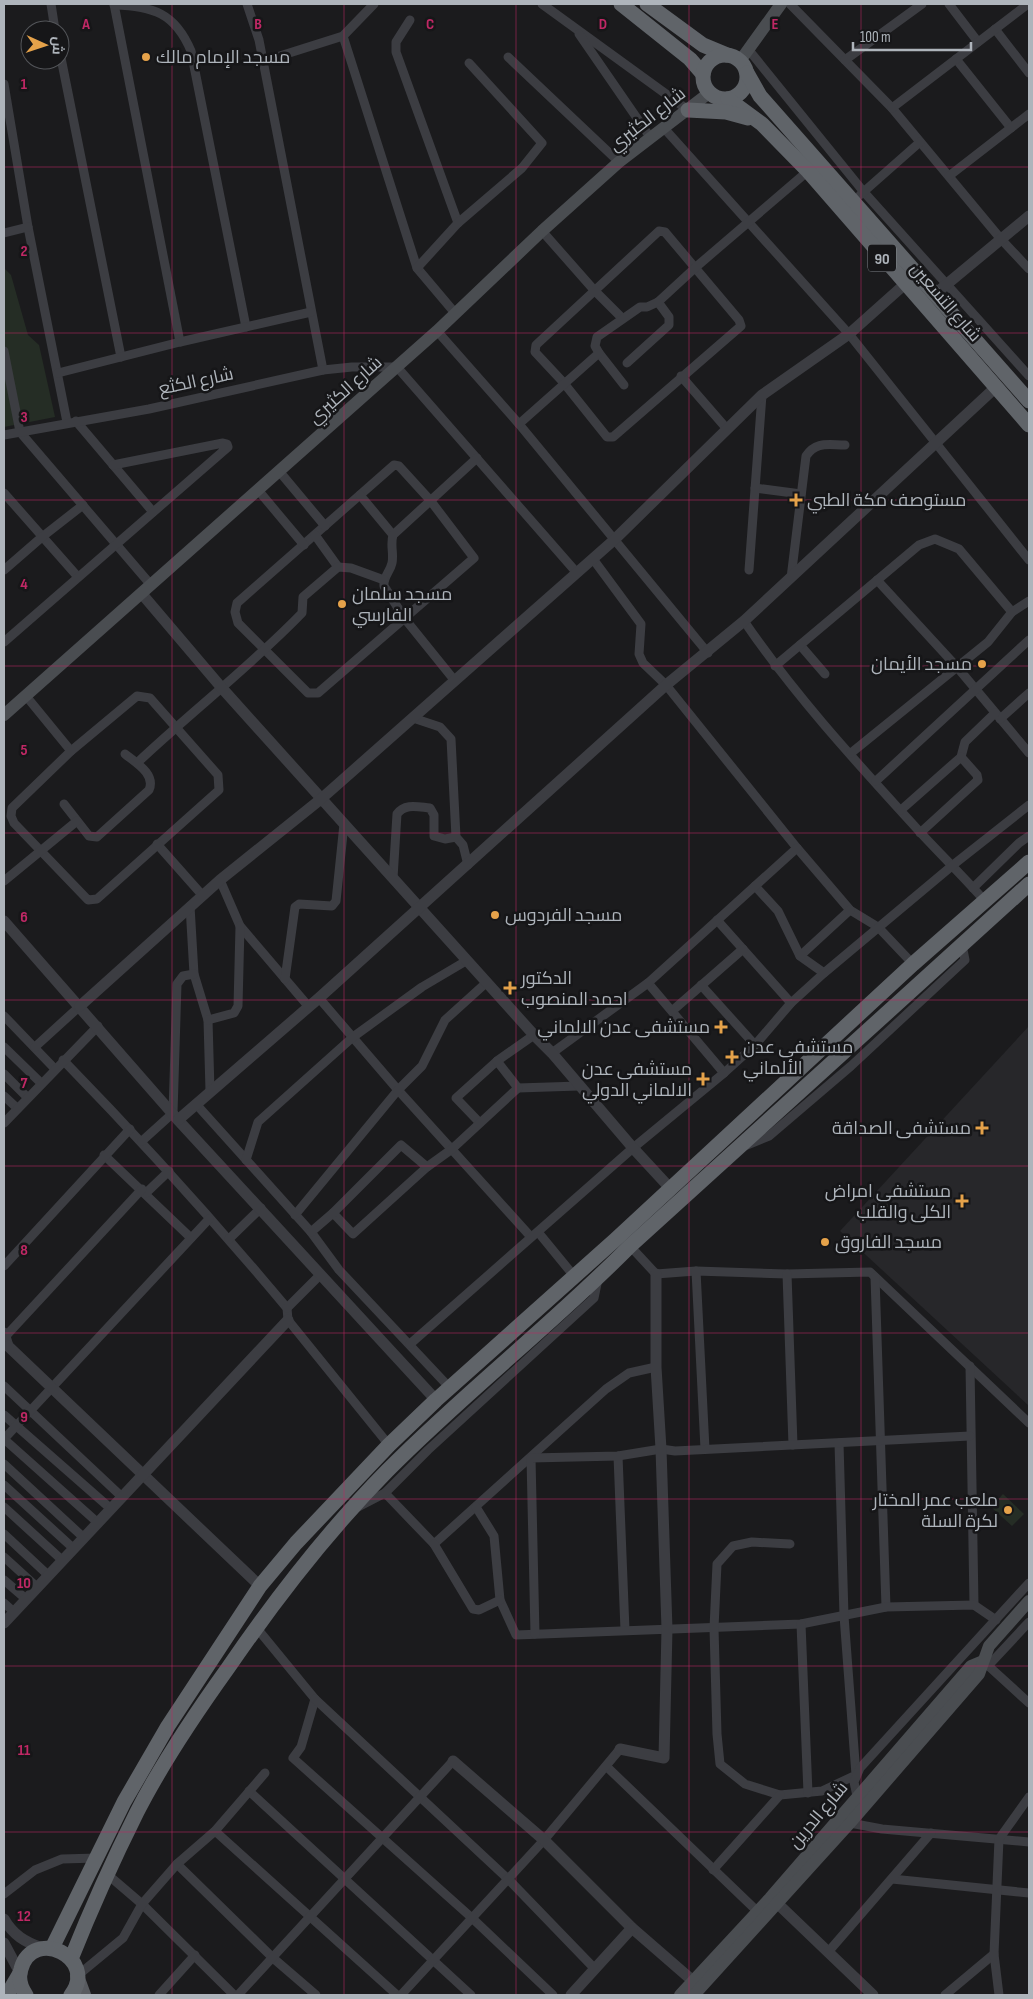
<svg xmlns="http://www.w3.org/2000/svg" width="1033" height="1999" viewBox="0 0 1033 1999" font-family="'Sofia Sans Condensed',Cairo,sans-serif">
<rect width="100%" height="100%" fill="#1b1b1d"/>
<polygon fill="#27272a" points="1029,1026 1029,1406 840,1231"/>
<g fill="#252d25">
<polygon points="4,268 11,275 28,335 39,345 55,417 4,427"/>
<polygon points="1003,1494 1024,1514 1012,1526 991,1507"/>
</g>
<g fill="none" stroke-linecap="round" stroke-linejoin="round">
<g stroke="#3c3d42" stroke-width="9">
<polyline points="51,4 55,30"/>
<polyline points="114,4 180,342"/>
<polyline points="247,4 259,40 323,370"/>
<polyline points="542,4 688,110"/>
<polyline points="790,4 892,108 1000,238 1029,269"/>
<polyline points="949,4 978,42"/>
<path d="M114,5C153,6 175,13 191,51L246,327"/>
<polyline points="410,20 396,42 396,52 458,223"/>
<polyline points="995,29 1029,73"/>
<polyline points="579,34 650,137"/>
<polyline points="343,36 417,268 455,313"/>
<polyline points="748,49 863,191 1029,376"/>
<polyline points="60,53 121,357"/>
<polyline points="508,57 619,162"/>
<polyline points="956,59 1011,128"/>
<polyline points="845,60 922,4"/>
<polyline points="264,61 343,36 374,4"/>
<polyline points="4,84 28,227 67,422"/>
<polyline points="892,108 1028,4"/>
<polyline points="663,127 849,334 1029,560"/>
<polyline points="949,176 1029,114"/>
<polyline points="860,195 920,142"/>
<polyline points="542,231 594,290 622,318"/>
<polygon points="659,231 665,232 739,320 741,326 613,437 607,437 563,382 535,352 536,345"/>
<polyline points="4,233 28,227"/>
<polyline points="417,268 458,223 522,168 542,143 469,63"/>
<polyline points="437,331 519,424 708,653"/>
<polyline points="4,351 20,432 151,585"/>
<polyline points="599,353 624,385"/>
<polyline points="627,363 669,325 669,317 658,302"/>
<polyline points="58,373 180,342 311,312"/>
<polyline points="681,376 727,429"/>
<polyline points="76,421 153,512"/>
<polyline points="519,424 599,353 595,346 597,337 640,307 647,307 658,302 696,267 808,171"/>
<polyline points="4,435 149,409 323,370 352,367 397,367 577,573"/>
<polygon points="394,465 399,466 430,500 474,558 318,693 308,693 238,623 235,612 237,603"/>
<polyline points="279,471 325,526"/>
<polyline points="755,488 801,494"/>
<polyline points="258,490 304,545"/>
<polyline points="4,493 78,577"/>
<polyline points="360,495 393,535"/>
<polyline points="315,535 338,567"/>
<polyline points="593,559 641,624 639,654 643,663 666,685 797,848 850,910 878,927 913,964"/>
<polyline points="4,570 42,537 83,505"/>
<polyline points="749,570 762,395"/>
<path d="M791,578L806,456C816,441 828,445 845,445"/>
<polyline points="877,580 957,667 1029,753"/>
<path d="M744,621C795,696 858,764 919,831C940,854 963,876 984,900"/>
<polyline points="4,642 228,447 227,444 223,443 113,465"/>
<polyline points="800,645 825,674"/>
<polyline points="775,666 919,545 935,539 959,549 1012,612"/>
<path d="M455,681L405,619L384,586C383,577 390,572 392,563C394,553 390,545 393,535L477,458"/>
<polyline points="26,696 71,751"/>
<polygon points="137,696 150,698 218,775 219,790 97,899 88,900 14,823 11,816 12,808 71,751"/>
<polyline points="413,718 440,727 451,739 456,837 463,845 468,865"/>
<polyline points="1000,719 1029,693"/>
<polyline points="851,753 988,642 1012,612 1029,601"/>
<path d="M137,763C191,712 251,666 302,613L303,597L338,567L351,568L384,580"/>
<polyline points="876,781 1029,640"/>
<path d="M64,804L89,836L97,837L149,790C156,774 136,763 125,754"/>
<polyline points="901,810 961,757 965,742 995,713"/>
<polyline points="920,833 978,780 977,775 961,757"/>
<polyline points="157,844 203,896"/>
<path d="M393,878L397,814C405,803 418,807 430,808L434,815V836L445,839L456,837"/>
<polyline points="220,880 240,926 309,1007"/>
<polyline points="4,881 77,821"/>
<polyline points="755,886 778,911 800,956 824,973"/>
<polyline points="973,888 1019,843 1029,836"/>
<polyline points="190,906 194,974 208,1020 210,1091"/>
<polyline points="717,920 791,1003"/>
<polyline points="800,956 850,910"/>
<polyline points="285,979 295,907 299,904 332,906 336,901 344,824"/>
<polyline points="648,983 724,1073"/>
<polyline points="701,985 755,1045"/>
<polyline points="319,998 398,1090 531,1237"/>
<polyline points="672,1011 743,949"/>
<polyline points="4,1016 55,1069"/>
<polyline points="208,1020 234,1013 238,1006 240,926"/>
<polyline points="4,1047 41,1083"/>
<polyline points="35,1047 80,1006"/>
<polyline points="552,1053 648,983 797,848"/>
<path d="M63,1060C141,1140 215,1222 287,1308L288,1320L389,1445"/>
<polyline points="4,1074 27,1097"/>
<polyline points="518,1088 579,1086"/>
<polyline points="4,1096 17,1108"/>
<polyline points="196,1104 311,1232 339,1270 450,1388"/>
<polyline points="479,1122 456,1098 497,1061 534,1035"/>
<polyline points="4,1123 98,1026"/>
<polyline points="142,1141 173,1113 177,984 183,976 194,974"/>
<polyline points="747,1145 769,1136 851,1066 965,960 962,945"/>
<polyline points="104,1155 191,1238"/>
<polyline points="246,1160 258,1122 353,1037 422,987 466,961"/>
<polyline points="146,1193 169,1171"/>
<polyline points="333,1213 353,1234 427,1167 452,1149 518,1088 497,1061"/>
<polyline points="295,1215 398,1090 422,1066 445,1020 487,982"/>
<polyline points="311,1232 333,1213 401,1145 427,1167"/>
<polyline points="538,1232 574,1276"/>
<polyline points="229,1239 261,1208"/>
<polyline points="630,1246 656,1274 696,1271 787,1274 870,1272 1029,1423"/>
<polyline points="4,1266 130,1129"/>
<polyline points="696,1271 705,1449"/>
<polyline points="787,1274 793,1445"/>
<polyline points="875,1277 886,1607"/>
<polyline points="287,1308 320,1275"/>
<polyline points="4,1338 142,1189"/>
<polyline points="410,1344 633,1148 724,1073 755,1045 791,1003 824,973 953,865 1029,805"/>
<polyline points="970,1366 974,1605"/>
<polyline points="4,1386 121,1496"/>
<polyline points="4,1415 110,1508"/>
<polyline points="4,1439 209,1219"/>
<polyline points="4,1439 97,1522"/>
<polyline points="618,1456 625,1630"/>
<polyline points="4,1464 83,1537"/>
<polyline points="4,1485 73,1548"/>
<polyline points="385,1493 434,1544 606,1389 629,1373 656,1367"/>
<polyline points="4,1507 62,1560"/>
<polyline points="358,1507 385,1493 428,1450 594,1298 598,1279"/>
<polyline points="476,1507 494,1536 500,1600 516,1635 801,1624 886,1607 974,1605 996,1620"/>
<polyline points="4,1534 48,1575"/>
<polyline points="434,1544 473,1609 479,1610 500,1600"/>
<polyline points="790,1544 752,1542 733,1546 717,1564 714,1628 717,1734 720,1764 745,1784 780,1795 822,1791 856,1775 844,1616 839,1443"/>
<polyline points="4,1557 37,1587"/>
<polyline points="4,1580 26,1599"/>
<polyline points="4,1603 14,1612"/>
<polyline points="801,1624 808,1793"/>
<polyline points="256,1627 315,1699 301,1747 293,1758 472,1918 553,1995"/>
<polyline points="535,1634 531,1458 618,1456 661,1449 675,1451 970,1436"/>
<polyline points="983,1661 1029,1703"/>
<polyline points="988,1666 1029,1622"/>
<polyline points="315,1699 508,1879 595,1969"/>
<polyline points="606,1766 757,1911"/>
<polyline points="249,1791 471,1995"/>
<polyline points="857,1796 854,1782 860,1768 1029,1583"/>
<polyline points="850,1823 882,1829 1029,1842"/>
<polyline points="215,1831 397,1995"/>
<polyline points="177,1864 273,1958 316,1995"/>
<polyline points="713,1870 780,1795"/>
<polyline points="107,1874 142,1904 234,1995"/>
<polyline points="892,1879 1029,1893"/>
<polyline points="4,1894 35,1870 62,1859 97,1858"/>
<polyline points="829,1951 931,1833"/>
<polyline points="77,1976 123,1938 142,1904 177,1864 215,1831 265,1773"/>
<polyline points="159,1995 195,1955"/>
<polyline points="238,1995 453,1761"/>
<polyline points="401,1995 544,1840 620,1749"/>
<polyline points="945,1995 994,1954"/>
<polyline points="999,1995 994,1954 999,1839 1029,1797"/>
</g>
<g stroke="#3c3d42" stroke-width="11">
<polyline points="935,294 1029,216"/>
<polyline points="142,594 221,687 534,1035 552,1053 633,1148 669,1187"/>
<polyline points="4,921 178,1120 436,1400"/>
<polyline points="80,1006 220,880 321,799 614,540 762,395 849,334 905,284"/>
<polyline points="178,1120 319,998 666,685 744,621 996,387"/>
<polyline points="4,1333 8,1346"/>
<polyline points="8,1346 260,1586"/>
<polyline points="4,1623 288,1320"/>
<polyline points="620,1749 664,1758 667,1629 661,1449 656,1367 656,1274"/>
<polyline points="453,1761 544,1840 632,1928 693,1981"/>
<polyline points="778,1904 873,1995"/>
<path d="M4,1919C13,1935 25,1942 42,1948"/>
<polyline points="4,1943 20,1973"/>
<polyline points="571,1995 632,1928"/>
</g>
<g stroke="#4a4d51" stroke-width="12">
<polyline points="740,61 781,4"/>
<polyline points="4,715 437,331 542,231 619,162 709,93"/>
<polyline points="680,1995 770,1898 971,1666 983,1661"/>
<polyline points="694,1995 850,1823 979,1674 989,1646 1029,1601"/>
</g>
<polyline stroke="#585b60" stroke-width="14" points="77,1976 84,1995"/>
<g stroke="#606469" stroke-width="15">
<polyline points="621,4 690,59 703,74"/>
<polyline points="647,4 703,45 727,55"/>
<circle cx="725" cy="77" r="22"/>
<polyline points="747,73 760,96 1029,401"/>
<polyline points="728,99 762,124 808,171 1029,425"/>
<polyline points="688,110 726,112 748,118"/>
<polyline points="52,1948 124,1802 168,1726 260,1586 296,1543 389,1445 436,1400 615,1240 913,964 1029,862"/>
<path d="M71,1959C91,1909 113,1860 137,1812C163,1761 195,1714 228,1668C276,1598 327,1532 387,1471C465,1392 552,1325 630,1246L1029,884"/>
<polyline points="7,1995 20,1973"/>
<path d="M26,1995C21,1988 18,1978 21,1969C33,1926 99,1958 71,1995"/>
</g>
</g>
<path fill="none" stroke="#c02865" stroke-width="1" stroke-opacity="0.55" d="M172,4V1995M344,4V1995M516,4V1995M689,4V1995M861,4V1995M4,167H1029M4,333H1029M4,500H1029M4,666H1029M4,833H1029M4,1000H1029M4,1166H1029M4,1333H1029M4,1499H1029M4,1666H1029M4,1832H1029"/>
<g fill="#e5a24a" stroke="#161618" stroke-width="2">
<circle cx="146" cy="57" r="5"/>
<path d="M793.5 492.5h5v5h5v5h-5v5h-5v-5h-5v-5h5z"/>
<circle cx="342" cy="604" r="5"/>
<circle cx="982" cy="664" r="5"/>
<circle cx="495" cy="915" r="5"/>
<path d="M507.5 980.5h5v5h5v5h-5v5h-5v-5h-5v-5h5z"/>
<path d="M718.5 1019.5h5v5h5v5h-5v5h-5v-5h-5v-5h5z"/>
<path d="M729.5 1049.5h5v5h5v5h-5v5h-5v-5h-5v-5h5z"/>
<path d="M700.5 1071.5h5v5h5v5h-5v5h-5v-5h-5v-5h5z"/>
<path d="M979.5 1120.5h5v5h5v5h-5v5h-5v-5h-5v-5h5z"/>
<path d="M959.5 1193.5h5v5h5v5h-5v5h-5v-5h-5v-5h5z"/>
<circle cx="825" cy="1242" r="5"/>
<circle cx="1008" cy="1510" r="5"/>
</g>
<g text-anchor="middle" stroke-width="5" stroke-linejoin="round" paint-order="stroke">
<rect fill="#161618" stroke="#80858a" stroke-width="1" x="868" y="244.5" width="28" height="27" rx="4"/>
<g font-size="16" font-weight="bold" fill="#aeb4bb">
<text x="882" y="264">90</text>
</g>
<g font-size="18" fill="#aeb4bb" stroke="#161618" text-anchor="start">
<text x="156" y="63">مسجد الإمام مالك</text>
<text x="807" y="506">مستوصف مكة الطبي</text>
<text x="352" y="600">مسجد سلمان<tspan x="352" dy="21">الفارسي</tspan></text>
<text x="972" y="670" text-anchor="end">مسجد الأيمان</text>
<text x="505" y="921">مسجد الفردوس</text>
<text x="521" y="984">الدكتور<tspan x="521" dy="21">احمد المنصوب</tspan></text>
<text x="710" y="1033" text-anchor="end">مستشفى عدن الالماني</text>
<text x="743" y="1053">مستشفى عدن<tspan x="743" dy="21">الألماني</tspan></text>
<text x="692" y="1075" text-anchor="end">مستشفى عدن<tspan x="692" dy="21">الالماني الدولي</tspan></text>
<text x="971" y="1134" text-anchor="end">مستشفى الصداقة</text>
<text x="951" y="1197" text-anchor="end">مستشفى امراض<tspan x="951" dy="21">الكلى والقلب</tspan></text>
<text x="835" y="1248">مسجد الفاروق</text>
<text x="998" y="1506" text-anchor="end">ملعب عمر المختار<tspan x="998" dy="21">لكرة السلة</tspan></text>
</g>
<g font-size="18" fill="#aeb4bb" stroke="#161618">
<text transform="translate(647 119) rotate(-38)" y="6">شارع الكثيري</text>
<text transform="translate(946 302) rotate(49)" y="6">شارع التسعين</text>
<text transform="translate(196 381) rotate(-12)" y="6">شارع الكثع</text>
<text transform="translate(345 390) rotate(-42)" y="6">شارع الكثيري</text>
<text transform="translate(818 1815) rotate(-50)" y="6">شارع الدرين</text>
</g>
</g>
<g font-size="16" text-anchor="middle" font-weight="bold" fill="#c02865" stroke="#161618" stroke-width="5" stroke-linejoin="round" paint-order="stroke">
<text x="86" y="29">A</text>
<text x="258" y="29">B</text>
<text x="430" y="29">C</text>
<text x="603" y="29">D</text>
<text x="775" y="29">E</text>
<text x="24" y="89">1</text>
<text x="24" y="256">2</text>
<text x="24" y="422">3</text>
<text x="24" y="589">4</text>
<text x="24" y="755">5</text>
<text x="24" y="922">6</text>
<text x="24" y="1088">7</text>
<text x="24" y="1255">8</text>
<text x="24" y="1422">9</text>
<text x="24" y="1588">10</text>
<text x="24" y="1755">11</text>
<text x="24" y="1921">12</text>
</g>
<rect width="1033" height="1999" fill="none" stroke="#aeb4bb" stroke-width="10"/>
<g transform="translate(45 45) rotate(93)"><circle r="24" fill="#161618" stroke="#535559"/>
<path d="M0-4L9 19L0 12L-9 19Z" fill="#e5a24a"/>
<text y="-8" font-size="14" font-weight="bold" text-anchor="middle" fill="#aeb4bb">ش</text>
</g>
<path d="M853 42v8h118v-8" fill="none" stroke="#aeb4bb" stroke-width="2.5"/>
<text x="860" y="42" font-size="15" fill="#aeb4bb" stroke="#161618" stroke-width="4" paint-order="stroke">100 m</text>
</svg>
